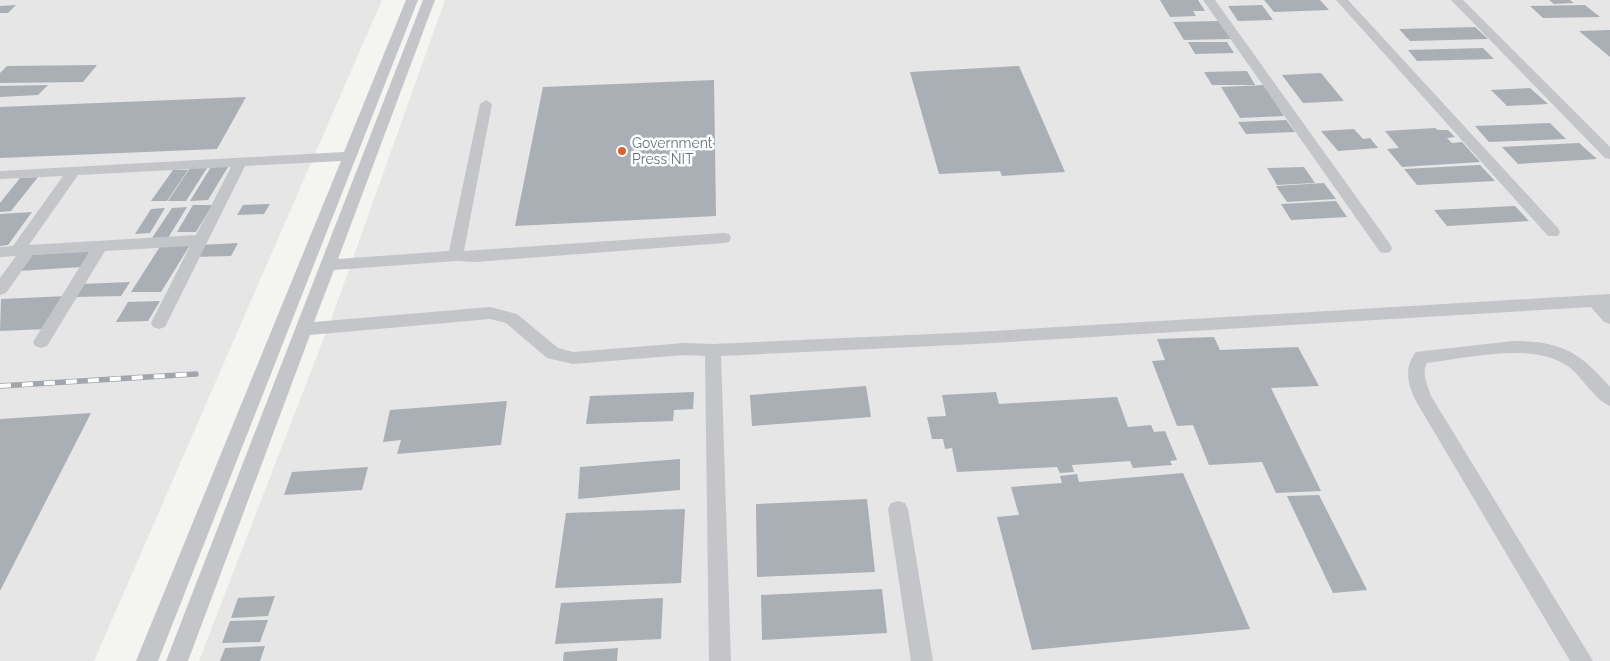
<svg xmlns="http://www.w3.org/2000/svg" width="1610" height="661" viewBox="0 0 1610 661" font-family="Raleway,sans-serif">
<rect width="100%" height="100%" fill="#f4f5f1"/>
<g fill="#e5e6e5">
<polygon points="0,0 382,0 94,661 0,661"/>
<polygon points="445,0 1610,0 1610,661 199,661 332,317"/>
</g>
<g fill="#a9afb5">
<polygon points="1160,0 1198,0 1205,11 1193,11 1196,16 1170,17"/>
<polygon points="1264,0 1320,0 1329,10 1274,12"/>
<polygon points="1549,0 1570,0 1574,3 1554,4"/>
<polygon points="16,5 8,13 0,13 0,6"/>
<polygon points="1262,5 1273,20 1238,21 1228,6"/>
<polygon points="1585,5 1600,17 1543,18 1530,6"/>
<polygon points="1219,21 1231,39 1184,40 1173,22"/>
<polygon points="1475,27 1488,39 1410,41 1399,29"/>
<polygon points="1610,30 1610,57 1579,31"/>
<polygon points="1188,42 1227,42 1234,53 1195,54"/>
<polygon points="1483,48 1494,59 1417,61 1408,50"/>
<polygon points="97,65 83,82 0,83 0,73 7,66"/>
<polygon points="1019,66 1065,172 1002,176 1000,171 939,174 910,72"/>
<polygon points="1247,71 1255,85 1212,85 1204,72"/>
<polygon points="1321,73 1344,101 1303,103 1282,75"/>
<polygon points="714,80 716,216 515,226 543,87"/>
<polygon points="48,85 38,95 0,97 0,86"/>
<polygon points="1264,85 1284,116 1240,118 1221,87"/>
<polygon points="1530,88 1548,104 1507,106 1491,90"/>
<polygon points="246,97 217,149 0,158 0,107"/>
<polygon points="1286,120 1295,132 1246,134 1238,122"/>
<polygon points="1550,123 1566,139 1489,142 1475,126"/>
<polygon points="1435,128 1438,130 1448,130 1455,137 1447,138 1452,143 1462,142 1480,162 1402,167 1387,149 1399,148 1385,131"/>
<polygon points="1354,129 1363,139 1370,138 1378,148 1338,151 1321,131"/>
<polygon points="1579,143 1597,159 1518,164 1502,147"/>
<polygon points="1480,165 1495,181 1417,185 1404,169"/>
<polygon points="211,167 228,167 208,200 190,201"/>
<polygon points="1304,167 1315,183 1277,185 1267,168"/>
<polygon points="190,168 207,168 186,201 168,201"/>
<polygon points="173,170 188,170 167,201 151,201"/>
<polygon points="38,177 11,211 0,212 0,203 20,178"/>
<polygon points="1324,183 1336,199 1287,202 1276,186"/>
<polygon points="1336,201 1347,217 1291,220 1281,204"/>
<polygon points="270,204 264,214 237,215 243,205"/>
<polygon points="193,205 212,205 196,232 177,232"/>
<polygon points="1515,206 1529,221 1447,226 1434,210"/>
<polygon points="187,207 168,238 152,238 172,208"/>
<polygon points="165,208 150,233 135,234 151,209"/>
<polygon points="32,212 8,245 0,246 0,214"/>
<polygon points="238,243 231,256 192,257 200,245"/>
<polygon points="161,245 190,245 161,292 131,292"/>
<polygon points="91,251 81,267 18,271 29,255"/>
<polygon points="130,282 121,296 73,297 81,284"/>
<polygon points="67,296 45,329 0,331 1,299"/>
<polygon points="160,301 148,321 116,322 128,302"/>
<polygon points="1214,337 1220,350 1298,347 1319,386 1271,388 1321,491 1276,493 1262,462 1209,465 1193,425 1177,426 1152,361 1165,360 1157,339"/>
<polygon points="866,386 871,417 752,426 750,395"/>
<polygon points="694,392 693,409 674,410 673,421 586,424 590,396"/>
<polygon points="996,392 999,404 1117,397 1128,427 1151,425 1154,432 1165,431 1177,460 1170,461 1172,465 1133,468 1130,461 1072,465 1074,472 1060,473 1057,467 957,472 952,448 945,449 943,439 932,439 927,417 946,416 942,395"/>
<polygon points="507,401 501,445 397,454 401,440 383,442 390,410"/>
<polygon points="91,413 0,591 0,419"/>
<polygon points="680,459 680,490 578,499 580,467"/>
<polygon points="368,467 362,490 284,495 292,472"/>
<polygon points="1183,473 1250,629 1032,650 997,517 1019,515 1011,487 1062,483 1060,476 1077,474 1079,482"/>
<polygon points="1319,495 1367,590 1333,593 1287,496"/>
<polygon points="867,499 875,572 757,577 756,504"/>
<polygon points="685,509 681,583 555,588 566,513"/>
<polygon points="882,589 887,633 762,640 761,595"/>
<polygon points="275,596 268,616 231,618 238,598"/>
<polygon points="663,598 661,639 555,644 561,603"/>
<polygon points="268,620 260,642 222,643 230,621"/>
<polygon points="265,646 260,661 220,661 225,648"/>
<polygon points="618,648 617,661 563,661 564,652"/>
</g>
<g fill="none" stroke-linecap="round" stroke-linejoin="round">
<g fill="#c3c5c9" fill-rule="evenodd">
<path d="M406,0H418L158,661H136L341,161L245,166L165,327L159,329L153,327L151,323L190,246L105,251L47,346L41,348L35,346L33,342L89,252L33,255L6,293L0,295V278L16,256L0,257V247L13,246L63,176L0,179V171L344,152ZM231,167L196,235L29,245L78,175Z"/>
<polygon points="423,0 435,0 338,259 449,251 480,104 486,100 492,104 464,251 724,233 729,234 731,238 729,242 724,243 475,262 456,261 334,270 314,322 490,307 517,314 558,348 573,352 684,343 713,344 976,332 1610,294 1610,324 1604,322 1591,307 976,344 721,356 731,661 709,661 705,356 684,355 573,364 547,358 506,323 490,319 310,335 188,661 166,661"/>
<polygon points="1203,0 1215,0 1390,244 1392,248 1390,252 1385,253 1380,252"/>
<polygon points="1336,0 1348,0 1558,228 1560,232 1558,236 1548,236"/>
<polygon points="1451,0 1463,0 1610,147 1610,159 1605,158"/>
<path d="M1513,341C1560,341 1579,351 1610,387V406C1596,401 1582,377 1569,367C1535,341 1467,358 1427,363C1421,374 1428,386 1431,396L1593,661H1570L1417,403C1408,386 1403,368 1416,352Z"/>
<polygon points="898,501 905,503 908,509 933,661 911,661 888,509 891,503"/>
</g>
<defs>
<polyline id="rail" points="0,386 196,374"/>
</defs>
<use href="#rail" stroke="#a1a6ac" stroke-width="5.5"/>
<use href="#rail" stroke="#fff" stroke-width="4" stroke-dasharray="11" stroke-linecap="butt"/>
</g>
<circle fill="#da642c" stroke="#fff" stroke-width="2" cx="622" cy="151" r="5"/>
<g text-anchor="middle" stroke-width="5" stroke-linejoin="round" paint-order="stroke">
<g font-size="14" fill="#657281" stroke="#fff" text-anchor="start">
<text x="632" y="148">Government<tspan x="632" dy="16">Press NIT</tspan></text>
</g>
</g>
</svg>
